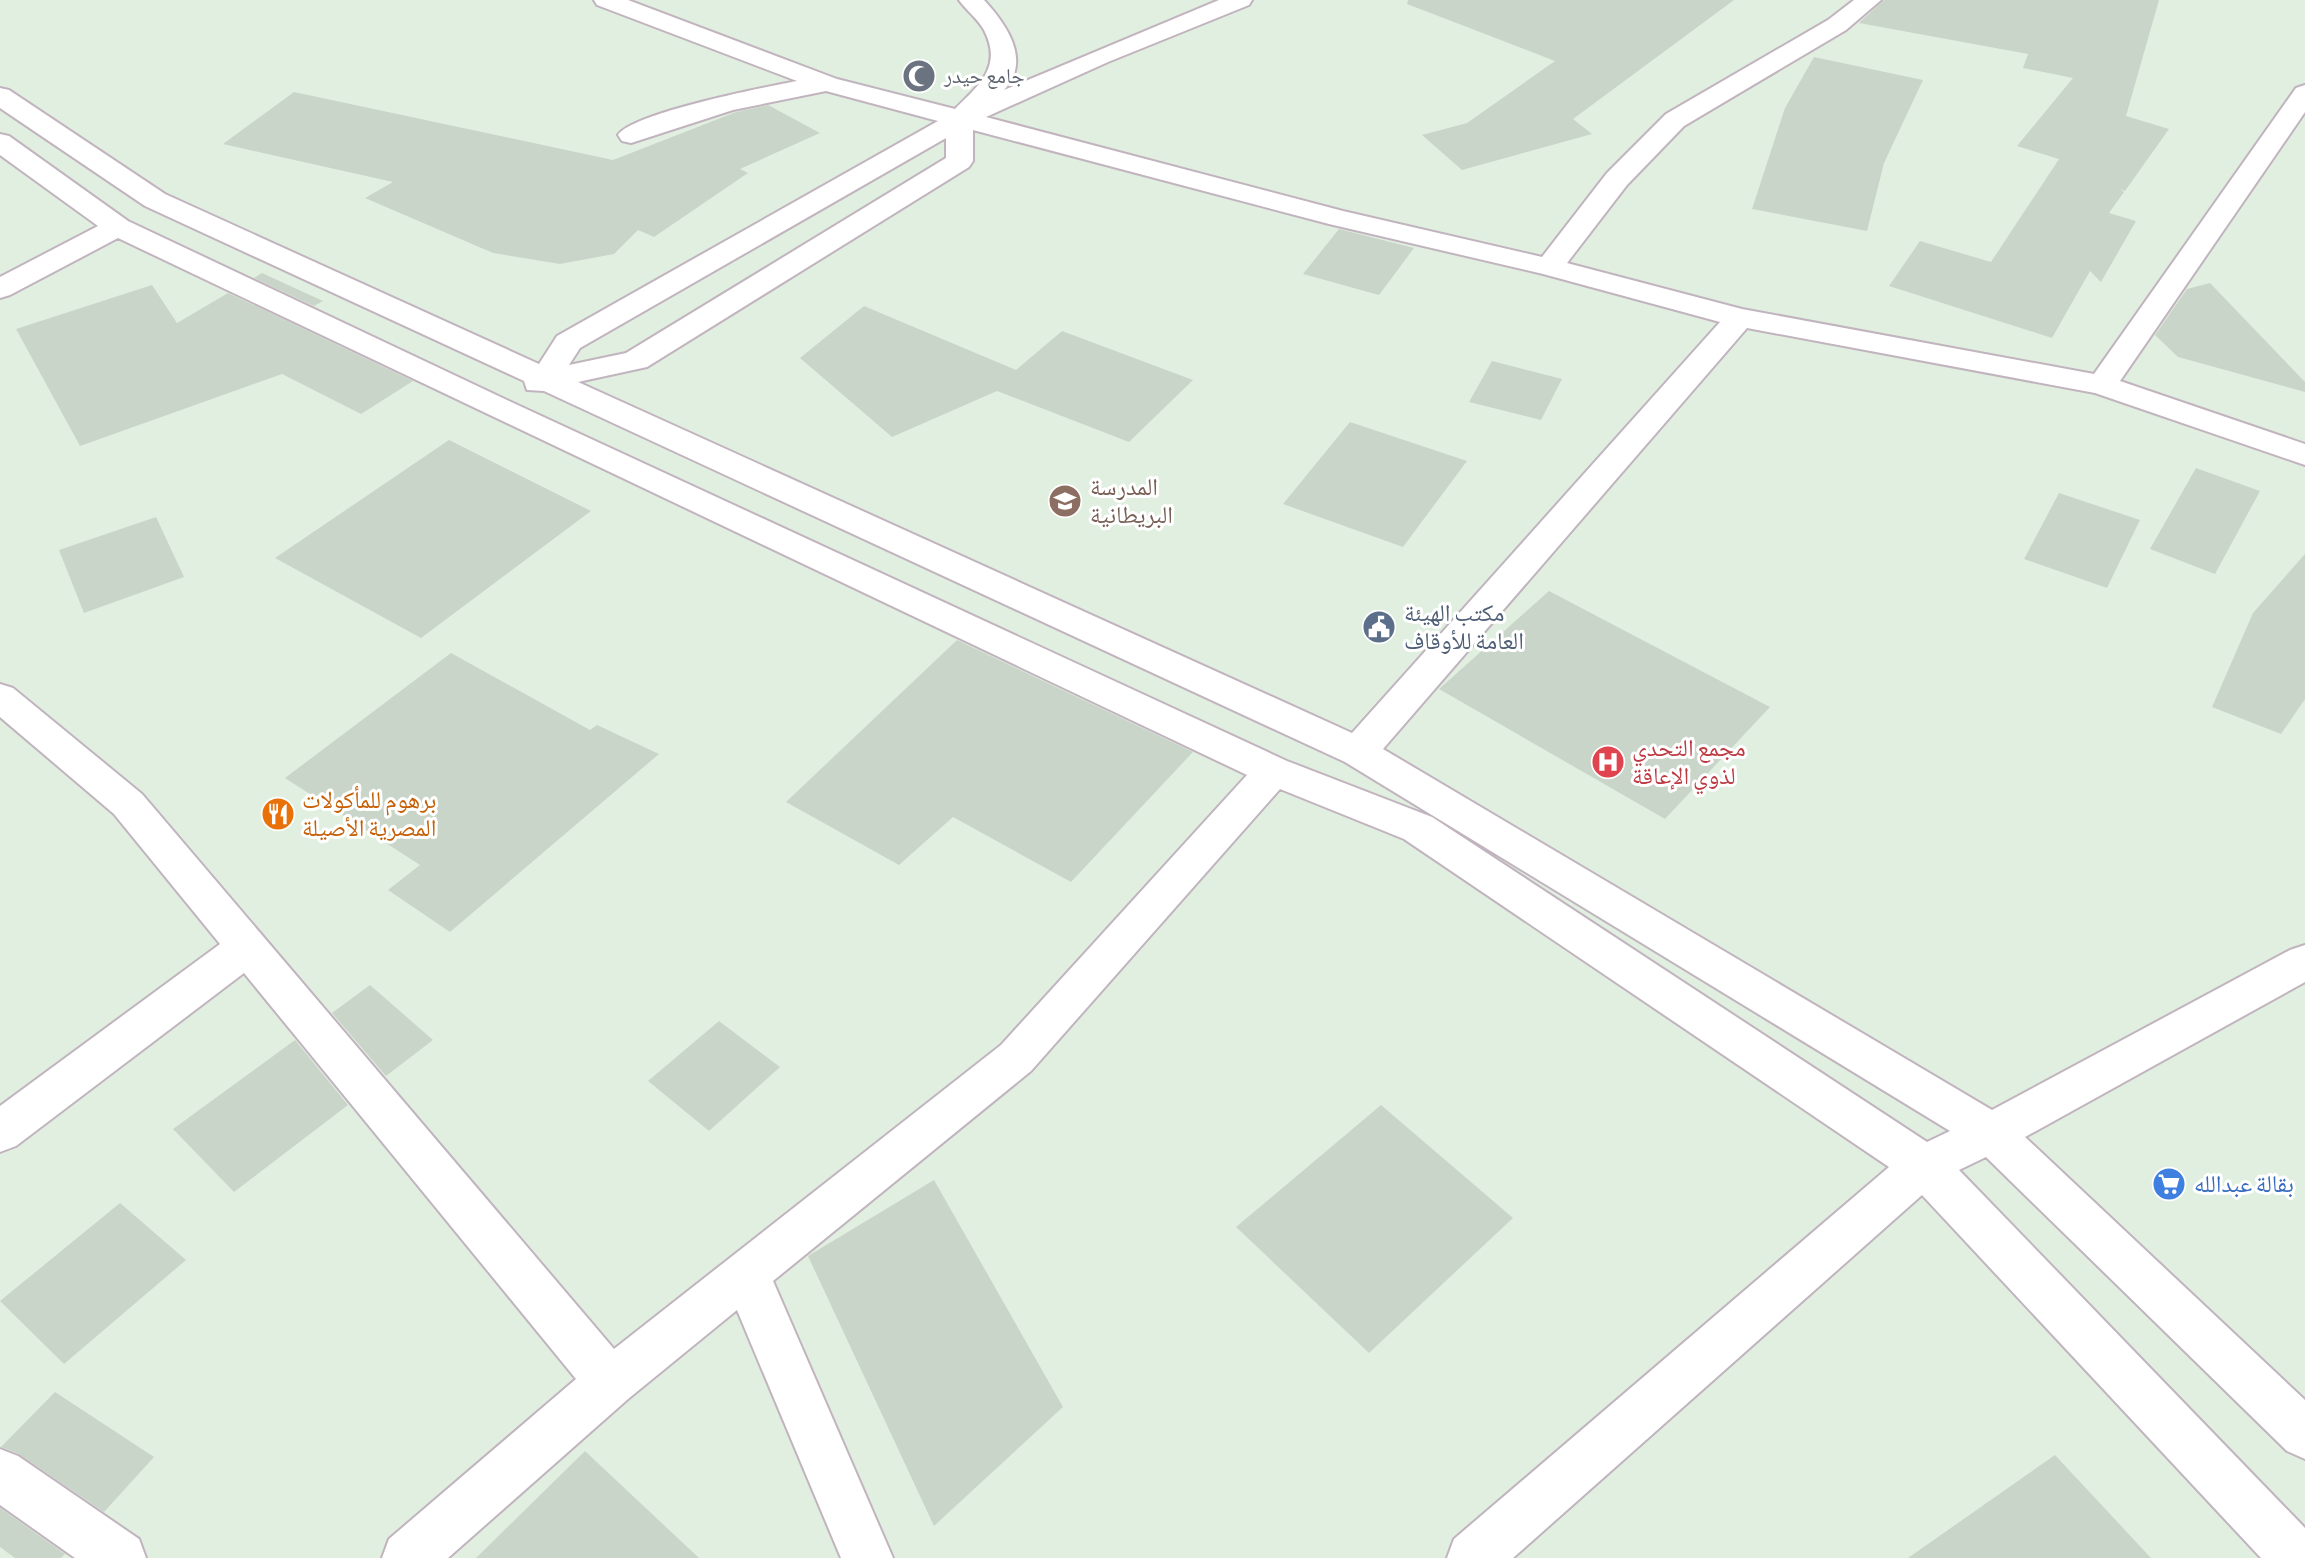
<svg xmlns="http://www.w3.org/2000/svg" width="2305" height="1558" viewBox="0 0 2305 1558" font-family="'Sofia Sans Condensed','Noto Naskh Arabic',sans-serif">
<rect width="100%" height="100%" fill="#e1efe1"/>
<g fill="#c9d5c9">
<polygon points="1408,0 1734,0 1573,119 1592,134 1462,170 1422,135 1467,123 1555,61 1407,4"/>
<polygon points="1884,0 2159,0 2126,116 2169,129 2125,191 2120,189 2124,192 2109,213 2136,221 2101,282 2090,271 2052,338 1889,286 1920,241 1991,262 2059,159 2017,146 2073,78 2023,68 2028,54 1859,23"/>
<polygon points="1814,57 1923,80 1884,163 1867,231 1752,209 1785,108"/>
<polygon points="294,92 613,160 736,112 768,105 820,133 740,169 748,173 654,237 638,230 614,254 560,264 493,253 365,198 393,182 223,144"/>
<polygon points="1339,229 1414,248 1379,295 1303,274"/>
<polygon points="262,273 323,301 314,306 254,278"/>
<polygon points="2210,283 2305,382 2305,392 2178,357 2155,335 2187,289"/>
<polygon points="152,285 177,323 228,293 413,381 361,414 282,374 80,446 16,329"/>
<polygon points="864,306 1016,370 1062,331 1193,380 1129,442 997,391 892,437 800,358"/>
<polygon points="1492,361 1562,379 1541,420 1469,402"/>
<polygon points="1350,422 1467,461 1403,547 1283,504"/>
<polygon points="449,440 591,511 421,638 275,558"/>
<polygon points="2196,468 2260,491 2215,574 2150,549"/>
<polygon points="2059,493 2140,520 2107,588 2024,559"/>
<polygon points="156,517 184,577 84,613 59,550"/>
<polygon points="2305,554 2305,699 2281,734 2212,707 2253,613"/>
<polygon points="1549,591 1770,707 1665,819 1439,689"/>
<polygon points="957,640 1193,752 1071,882 953,817 899,865 786,802"/>
<polygon points="451,653 590,730 597,725 659,754 450,932 388,890 420,865 285,778"/>
<polygon points="370,985 433,1040 386,1076 332,1013"/>
<polygon points="719,1021 780,1067 709,1131 648,1081"/>
<polygon points="295,1040 348,1105 234,1192 173,1129"/>
<polygon points="1381,1105 1513,1218 1369,1353 1236,1227"/>
<polygon points="934,1180 1063,1407 934,1526 808,1256"/>
<polygon points="120,1203 186,1260 64,1364 0,1301"/>
<polygon points="55,1392 154,1457 104,1512 19,1454 1,1447"/>
<polygon points="585,1451 699,1558 476,1558"/>
<polygon points="2055,1455 2151,1558 1908,1558"/>
<polygon points="0,1508 65,1554 61,1558 15,1558 0,1547"/>
</g>
<g fill="none" stroke-linecap="round" stroke-linejoin="round">
<defs>
<g id="minor">
<path d="M594,0H628L837,79L955,109C979,85 1003,67 984,30C978,19 966,10 959,0H984C1006,24 1032,60 1004,90L1219,0H1252L1249,5L1108,62L986,117L1343,211L1542,257L1607,173L1666,114L1828,20L1854,0H1881L1846,30L1684,126L1627,185L1567,263L1742,309L2094,374L2296,88L2305,85V112L2120,381L2305,444V465L2095,393L1747,328L1383,749L1992,1110L2290,950L2305,945V982L2025,1137L2305,1400V1459L2287,1451L1986,1157L1959,1170L2305,1528V1558H2261L1922,1195L1513,1558H1447L1454,1539L1889,1167L1404,839L1280,789L1031,1071L773,1281L893,1558H841L737,1310L628,1399L448,1558H382L389,1539L576,1379L244,973L16,1146L0,1152V1106L220,944L114,814L0,717V684L13,688L142,794L614,1349L1001,1045L1247,775L118,238L10,295L0,298V277L98,226L0,155V134L9,136L128,221L509,401L1287,761L1432,817L1927,1142L1950,1131L1345,762L544,391L527,390L524,381L145,206L0,108V88L9,90L165,194L539,364L557,336L938,121L826,91L733,110L631,143L622,141L618,135C633,113 766,87 797,81L597,5ZM973,130L1329,224L1543,274L1720,322L1352,733L578,382L647,367L969,167L973,161ZM946,138V158L626,353L569,365L580,348Z"/>
<polygon points="0,1449 18,1456 139,1539 146,1558 75,1558 0,1505"/>
</g>
</defs>
<use href="#minor" stroke="#c1b4be" stroke-width="4"/>
<use href="#minor" fill="#fff" fill-rule="evenodd"/>
</g>
<defs>
<symbol id="mosque-disc" viewBox="-11 -11 22 22"><circle r="9.5" fill="#6b7280" stroke="#fff"/><path d="M3.5-4.9A6 6 0 1 0 3.5 4.9A5 5 0 1 1 3.5-4.9Z" fill="#fff"/></symbol>
<symbol id="school-disc" viewBox="-11 -11 22 22"><circle r="9.5" fill="#8d6e63" stroke="#fff"/><path d="M0-5L7-2L0 1L-7-2ZM-4 1L0 2.5L4 1V4Q0 6-4 4Z" fill="#fff"/></symbol>
<symbol id="civic-disc" viewBox="-11 -11 22 22"><circle r="9.5" fill="#5c6f8a" stroke="#fff"/><path d="M-.6-6.5H3V-4.5H.6V-3L4-1V1h2V6H-6V1h2V-1L-.6-3ZM-1.2 2.5V6h2.4V2.5Z" fill="#fff"/></symbol>
<symbol id="hospital-disc" viewBox="-11 -11 22 22"><circle r="9.5" fill="#e0444e" stroke="#fff"/><path d="M-5-5h3v3.5h4V-5h3V5h-3V1.5h-4V5h-3Z" fill="#fff"/></symbol>
<symbol id="restaurant-disc" viewBox="-11 -11 22 22"><circle r="9.5" fill="#e8710a" stroke="#fff"/><path d="M-5-6h1v4h1v-4h1v4h1v-4h1v5L-1.5 .5V6h-2V.5L-5-1ZM5-6V6H3V1.5H1.5Q1.5-4 5-6Z" fill="#fff"/></symbol>
<symbol id="supermarket-disc" viewBox="-11 -11 22 22"><circle r="9.5" fill="#3f7fe0" stroke="#fff"/><path d="M-6-5.5h2.5l.6 2H6L4.5 2H-2.5L-4.4-4H-6ZM-1.5 3.2a1.3 1.3 0 1 0 .1 0ZM3 3.2a1.3 1.3 0 1 0 .1 0Z" fill="#fff"/></symbol>
</defs>
<g fill-rule="evenodd">
<use href="#mosque-disc" x="900" y="57" width="38" height="38"/>
<use href="#school-disc" x="1046" y="482" width="38" height="38"/>
<use href="#civic-disc" x="1360" y="608" width="38" height="38"/>
<use href="#hospital-disc" x="1589" y="743" width="38" height="38"/>
<use href="#restaurant-disc" x="259" y="795" width="38" height="38"/>
<use href="#supermarket-disc" x="2150" y="1165" width="38" height="38"/>
</g>
<g text-anchor="middle" stroke-width="6" stroke-linejoin="round" paint-order="stroke">
<g font-size="21" fill="#5b616d" stroke="#fff" text-anchor="start">
<text x="944" y="83">جامع حيدر</text>
</g>
<g font-size="24" fill="#785e54" stroke="#fff" text-anchor="start">
<text x="1090" y="495">المدرسة<tspan x="1090" dy="28">البريطانية</tspan></text>
</g>
<g font-size="24" fill="#4e5e75" stroke="#fff" text-anchor="start">
<text x="1404" y="621">مكتب الهيئة<tspan x="1404" dy="28">العامة للأوقاف</tspan></text>
</g>
<g font-size="24" fill="#be3a42" stroke="#fff" text-anchor="start">
<text x="1632" y="756">مجمع التحدي<tspan x="1632" dy="28">لذوي الإعاقة</tspan></text>
</g>
<g font-size="24" fill="#c56008" stroke="#fff" text-anchor="start">
<text x="302" y="808">برهوم للمأكولات<tspan x="302" dy="28">المصرية الأصيلة</tspan></text>
</g>
<g font-size="24" fill="#366cbe" stroke="#fff" text-anchor="start">
<text x="2194" y="1192">بقالة عبدالله</text>
</g>
</g>
</svg>
